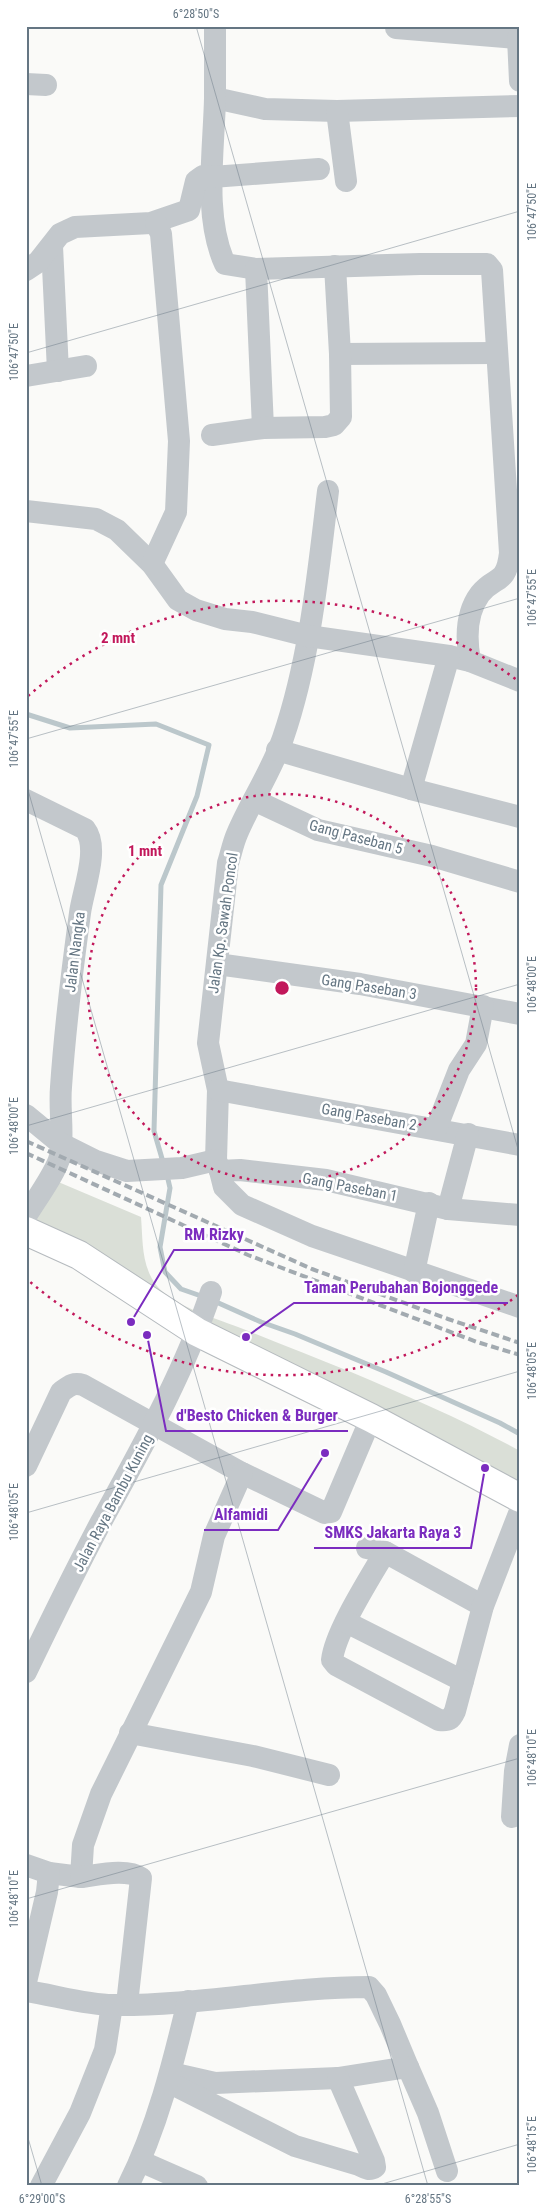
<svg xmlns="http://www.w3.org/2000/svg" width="546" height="2212" viewBox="0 0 546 2212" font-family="'Roboto Condensed',sans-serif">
<rect width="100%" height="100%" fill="#fafaf8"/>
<path fill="#dadfd7" d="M56,1181L141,1217C143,1241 141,1266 157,1286C174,1306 214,1318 238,1327C276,1342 313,1357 351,1372C408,1396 465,1421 520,1451V1491L205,1324L29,1221Z"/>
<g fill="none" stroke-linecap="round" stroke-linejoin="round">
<g stroke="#bbc7cb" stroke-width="5">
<polyline points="26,714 70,728 156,724 209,745 197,796 161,885 154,1131 163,1162"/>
<polyline points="167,1175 170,1188 160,1247 165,1272 181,1289 204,1297"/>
<polyline points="214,1301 261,1322 295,1334 386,1372 500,1423 520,1434"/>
</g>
<defs>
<polyline id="major" points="26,1231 79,1255 197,1332 371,1418 520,1498"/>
</defs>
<use href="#major" stroke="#b5babe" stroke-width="30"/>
<g stroke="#c3c8cc" stroke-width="22">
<polyline points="215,26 215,98 265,109 337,111 520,106"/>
<polyline points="396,28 518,38"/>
<polyline points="520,36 518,38 520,81"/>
<polyline points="26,84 46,85"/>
<path d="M215,98C214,150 203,216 225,264L256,269L420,264H487L492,270L510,553C506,586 495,575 480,594C465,614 466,639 470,661"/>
<polyline points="337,111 346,181"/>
<polyline points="52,246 58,371"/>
<polyline points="256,269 263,428"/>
<polyline points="26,270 38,262 60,234 75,227 151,223 189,210 196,181 203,176 212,177 319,169"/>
<polyline points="340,354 496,353"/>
<polyline points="26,376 86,366"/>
<polyline points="212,435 263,428 325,427 334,425 341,417 340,354 335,266"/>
<path d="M328,491C318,574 310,659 283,738C271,772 251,801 237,834C233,843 231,854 228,863L208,1043L218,1090L216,1160L220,1171L240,1170L326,1180L448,1209L520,1215"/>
<polyline points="26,511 96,519 117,530 152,564 178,600 196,610 225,619 252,622 308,636 449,656 470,661 520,681"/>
<polyline points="152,564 176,512 179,441 161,234 156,223"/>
<polyline points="277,750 411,789 520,817"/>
<polyline points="411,789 449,656"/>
<path d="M26,800L85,829C100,848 83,890 80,913C72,971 65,1029 61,1087C59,1110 64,1134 60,1156C57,1171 35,1201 26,1216"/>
<polyline points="254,800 318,830 432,856 520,882"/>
<polyline points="217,964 360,984 520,1014"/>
<polyline points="218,1090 520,1145"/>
<polyline points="26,1115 60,1143 96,1161 127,1171 182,1168 216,1160"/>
<polyline points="436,1129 459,1070 476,1044 483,1006"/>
<polyline points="220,1171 224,1187 242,1205 312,1236 520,1307"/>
<polyline points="448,1209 468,1134"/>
<polyline points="414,1272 429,1203"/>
<path d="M26,1466L61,1392C69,1386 73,1382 83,1385L242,1473L325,1513L331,1512L371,1418"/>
<polyline points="367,1548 385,1552 483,1606"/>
<path d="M385,1552C370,1578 335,1632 332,1660L336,1665L439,1720C449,1721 451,1720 455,1711L483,1606L520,1511"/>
<polyline points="346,1622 463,1681"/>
<path d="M26,1672C50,1622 75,1571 101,1522C142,1447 184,1373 211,1292"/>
<polyline points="130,1733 253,1756 329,1775"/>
<polyline points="512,1817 515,1771 520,1745"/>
<polyline points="26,1865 49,1873 81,1877 83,1845 101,1794 201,1592 214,1536 242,1473"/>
<path d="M81,1877C98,1875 127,1868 141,1878L127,2004"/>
<polyline points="26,1982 47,1892 49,1873"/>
<path d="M26,1991C53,1995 87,2005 113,2005C199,2006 284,1987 369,1987L376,1995L390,2024L408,2067"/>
<polyline points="171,2073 215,2083 338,2078 408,2067 428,2113 447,2171"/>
<path d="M168,2082L295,2146L359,2165C365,2168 369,2171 375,2167L374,2161L338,2078"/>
<polyline points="140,2161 197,2186"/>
<polyline points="41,2186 80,2113 105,2050 112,2005"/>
<path d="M128,2186C157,2128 173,2064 188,2001"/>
</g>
<use href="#major" stroke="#fff" stroke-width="28"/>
<g stroke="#a2aab0" stroke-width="4" stroke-dasharray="8 4" stroke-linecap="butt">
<polyline points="26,1141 312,1269 448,1319 520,1343"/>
<polyline points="26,1153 248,1255 477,1342 520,1355"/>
</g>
</g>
<path fill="none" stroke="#657683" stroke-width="1" stroke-opacity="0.45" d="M196,26L520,1156M26,353L520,211M26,739L520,598M26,783L428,2186M26,1126L520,984M26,1513L520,1371M26,1899L520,1758M26,2131L42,2186M375,2186L520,2144"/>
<g fill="none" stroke="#c2185b" stroke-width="2.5" stroke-dasharray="2.5 5">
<circle cx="282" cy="988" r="194"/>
<path d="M518 1295A387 387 0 0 1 28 1280M28 696A387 387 0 0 1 518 681"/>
</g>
<g text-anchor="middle" stroke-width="5" stroke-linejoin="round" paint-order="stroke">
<g font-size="15" fill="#657683" stroke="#fff">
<text transform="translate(356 837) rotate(15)" y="5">Gang Paseban 5</text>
<text transform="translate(223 923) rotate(-82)" y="5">Jalan Kp. Sawah Poncol</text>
<text transform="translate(75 952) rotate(-83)" y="5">Jalan Nangka</text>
<text transform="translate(369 987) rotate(9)" y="5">Gang Paseban 3</text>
<text transform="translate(369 1117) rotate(10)" y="5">Gang Paseban 2</text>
<text transform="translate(350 1187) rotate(11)" y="5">Gang Paseban 1</text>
<text transform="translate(113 1503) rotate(-62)" y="5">Jalan Raya Bambu Kuning</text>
</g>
</g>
<circle cx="282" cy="988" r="8" fill="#c2185b" stroke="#fff" stroke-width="2.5"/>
<g font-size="15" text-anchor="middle" font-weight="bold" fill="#c2185b" stroke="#fff" stroke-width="5" stroke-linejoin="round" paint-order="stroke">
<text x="118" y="643">2 mnt</text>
<text x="145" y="856">1 mnt</text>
</g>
<path fill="none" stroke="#7b2cbf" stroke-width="2" d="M131 1322L174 1250H254M246 1337L294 1303H508M147 1335L166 1431H348M325 1453L278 1530H204M485 1468L471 1548H314"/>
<g fill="#7b2cbf" stroke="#fff" stroke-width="2">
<circle cx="131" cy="1322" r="5"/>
<circle cx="246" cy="1337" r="5"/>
<circle cx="147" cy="1335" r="5"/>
<circle cx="325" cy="1453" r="5"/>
<circle cx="485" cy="1468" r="5"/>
</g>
<g font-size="16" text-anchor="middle" font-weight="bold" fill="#7b2cbf" stroke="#fff" stroke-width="5" stroke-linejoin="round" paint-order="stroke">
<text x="214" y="1240">RM Rizky</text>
<text x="401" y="1293">Taman Perubahan Bojonggede</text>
<text x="257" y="1421">d'Besto Chicken &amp; Burger</text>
<text x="241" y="1520">Alfamidi</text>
<text x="393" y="1538">SMKS Jakarta Raya 3</text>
</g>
<rect width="546" height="2212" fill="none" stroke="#ffffff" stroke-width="55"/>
<rect x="28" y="28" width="490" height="2156" fill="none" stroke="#657683" stroke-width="2"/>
<g font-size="12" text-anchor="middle" fill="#657683">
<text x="196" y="18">6°28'50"S</text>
<text transform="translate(532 212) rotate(-90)" y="4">106°47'50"E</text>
<text transform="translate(14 352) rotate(-90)" y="4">106°47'50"E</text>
<text transform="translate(532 598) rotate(-90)" y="4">106°47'55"E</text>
<text transform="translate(14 739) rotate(-90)" y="4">106°47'55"E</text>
<text transform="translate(532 985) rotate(-90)" y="4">106°48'00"E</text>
<text transform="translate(14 1126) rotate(-90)" y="4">106°48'00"E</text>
<text transform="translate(532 1371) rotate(-90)" y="4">106°48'05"E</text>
<text transform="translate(14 1512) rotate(-90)" y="4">106°48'05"E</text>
<text transform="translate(532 1758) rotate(-90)" y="4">106°48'10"E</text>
<text transform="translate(14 1899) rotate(-90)" y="4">106°48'10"E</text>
<text transform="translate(532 2145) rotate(-90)" y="4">106°48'15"E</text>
<text x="42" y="2203">6°29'00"S</text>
<text x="428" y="2203">6°28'55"S</text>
</g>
</svg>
